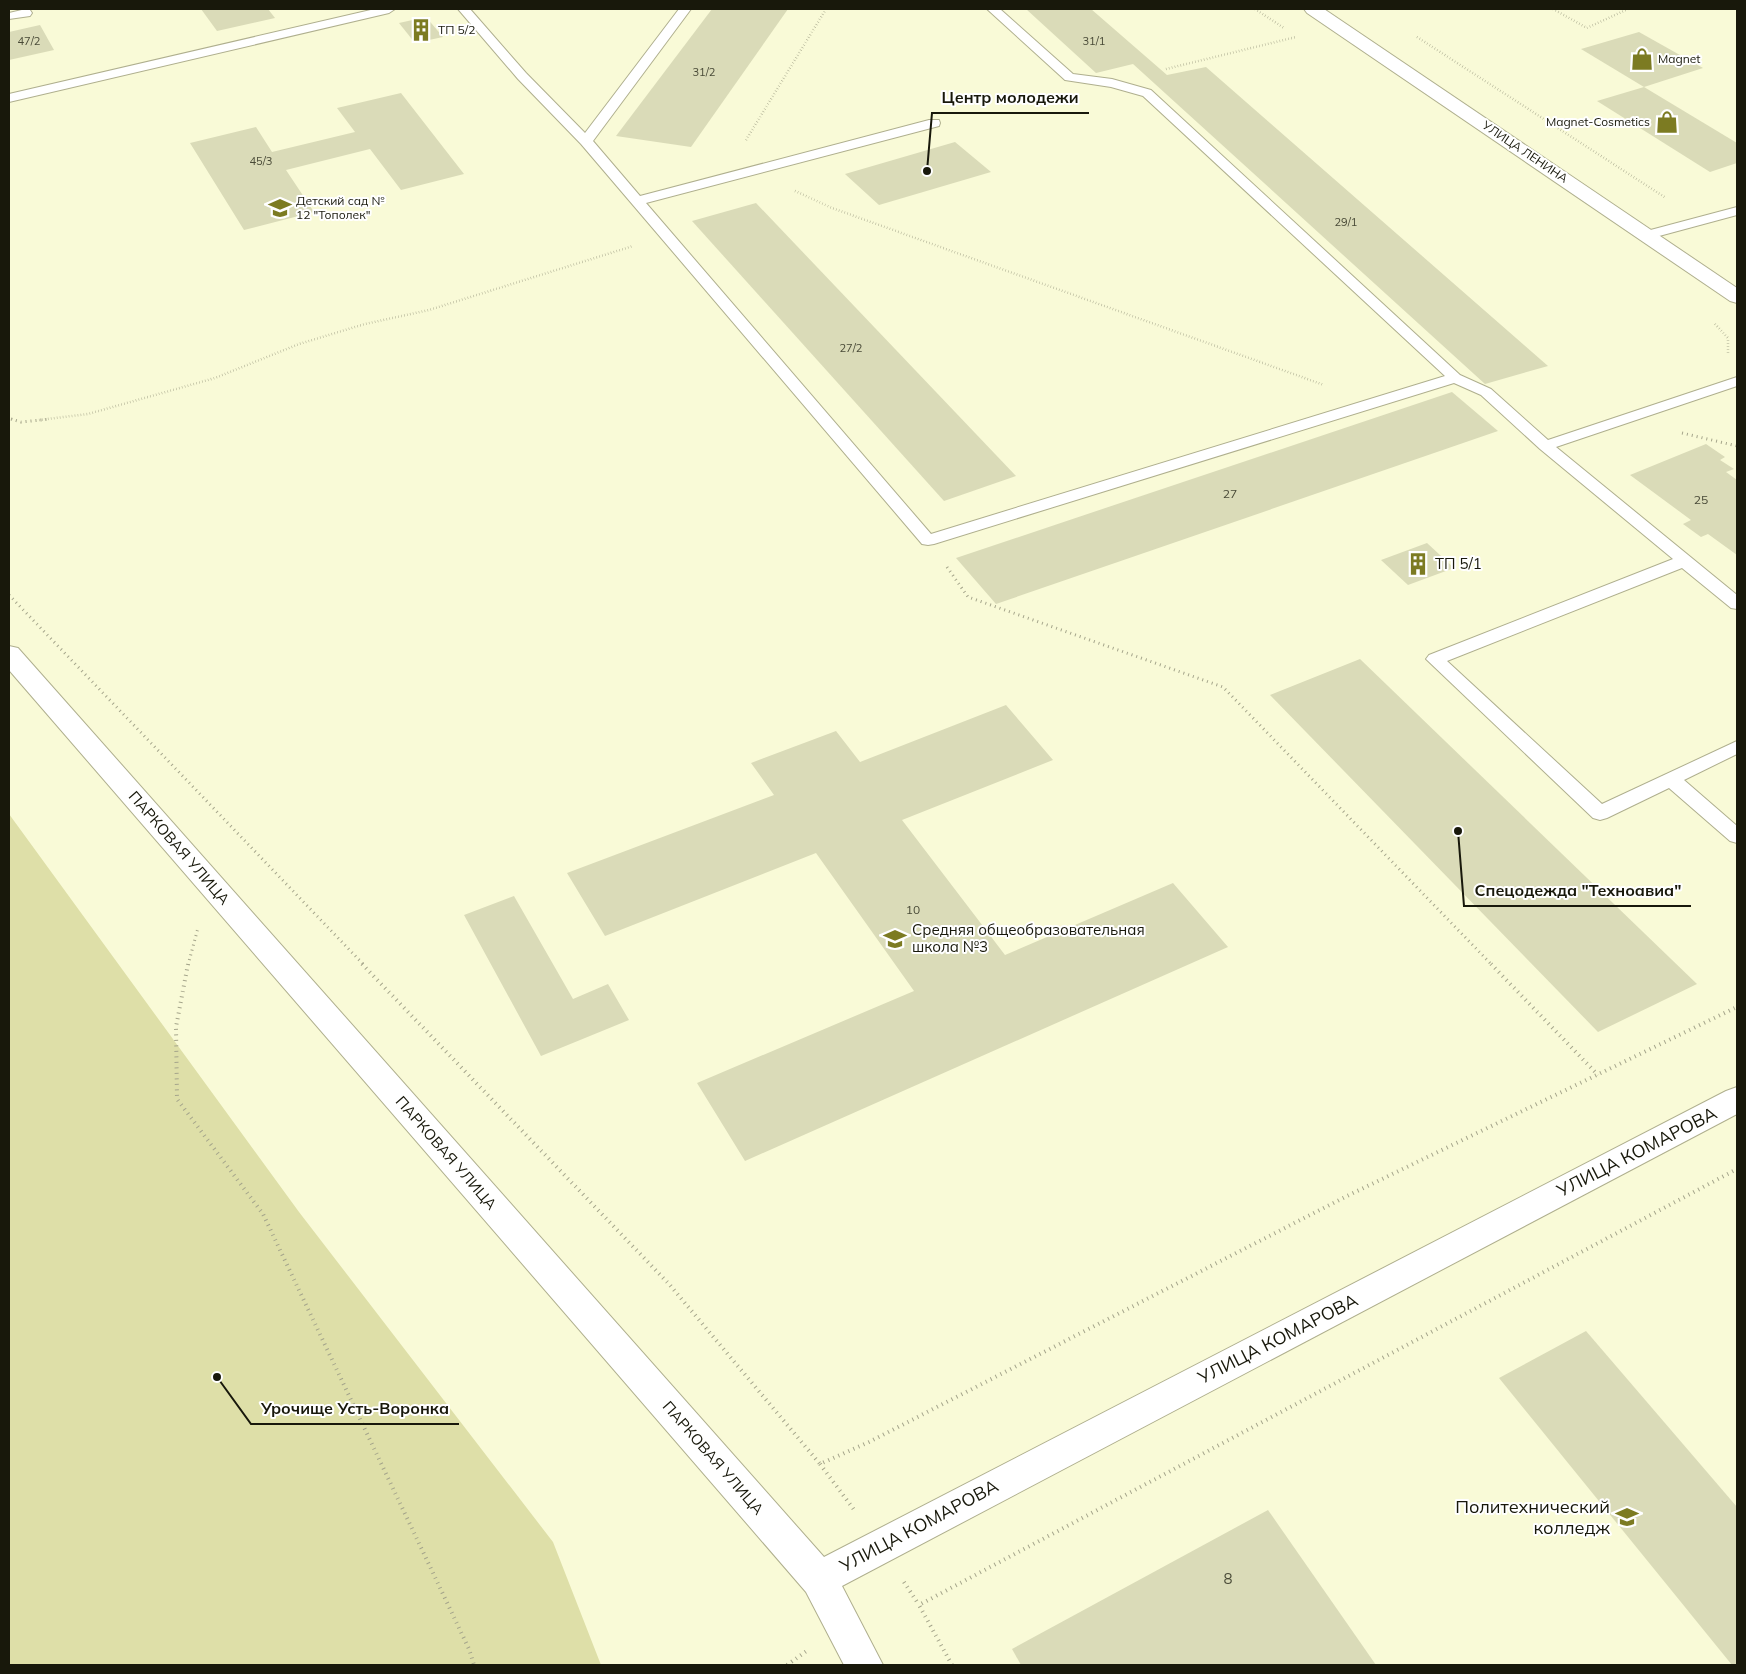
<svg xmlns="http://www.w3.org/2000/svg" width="1746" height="1674" viewBox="0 0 1746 1674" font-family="Mulish,sans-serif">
<rect width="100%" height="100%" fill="#f9fad7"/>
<polygon fill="#dedfa8" points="9,814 299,1212 553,1542 601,1665 9,1665"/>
<g fill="#dadbb8">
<polygon points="201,9 268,9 275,18 217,31"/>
<polygon points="712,9 788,9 691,147 616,136"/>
<polygon points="1026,9 1091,9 1167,75 1206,67 1548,366 1485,384 1133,64 1096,73"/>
<polygon points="426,17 443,37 415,43 399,23"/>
<polygon points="40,25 54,50 9,60 9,32"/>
<polygon points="1639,32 1703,68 1644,87 1581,49"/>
<polygon points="1644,87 1737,143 1737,163 1710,172 1597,101"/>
<polygon points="401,93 464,174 401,190 370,149 286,170 314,212 244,230 190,143 256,127 272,152 355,132 337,108"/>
<polygon points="955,142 991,172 879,205 845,174"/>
<polygon points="756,203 1016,476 944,501 692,221"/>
<polygon points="1452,392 1498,431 996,604 956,558"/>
<polygon points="1706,444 1725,457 1720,460 1734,469 1726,472 1737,480 1737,555 1708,534 1701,537 1683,524 1691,520 1630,475"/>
<polygon points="1427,543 1454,568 1408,585 1381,560"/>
<polygon points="1360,659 1697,984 1598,1032 1270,695"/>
<polygon points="1006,705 1053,760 902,820 1005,955 1173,883 1228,947 745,1161 697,1083 914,991 816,853 605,936 567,873 774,795 751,763 836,731 860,762"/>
<polygon points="514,896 573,999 608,984 629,1020 541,1056 464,915"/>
<polygon points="1586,1331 1737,1507 1737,1665 1732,1665 1499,1378"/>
<polygon points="1268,1510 1376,1665 1021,1665 1012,1649"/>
</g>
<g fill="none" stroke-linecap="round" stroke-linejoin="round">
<defs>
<g id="lane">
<polygon points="26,9 30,10 32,13 30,16 9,19 9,13"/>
<polygon points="375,9 395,9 389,13 9,102 9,94"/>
<polygon points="458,9 470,9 526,73 585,133 679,9 691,9 593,141 640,196 929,120 939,120 940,123 939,126 646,203 931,534 1445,376 1143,96 1111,87 1065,80 987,9 1000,9 1073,74 1112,79 1151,90 1460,375 1491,389 1548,440 1737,377 1737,386 1556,447 1737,595 1737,609 1731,608 1682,568 1447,661 1602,804 1737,741 1737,754 1684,780 1737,826 1737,843 1730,841 1669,788 1607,818 1600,820 1593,818 1426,659 1429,655 1673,559 1540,449 1481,395 1454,383 934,544 928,545 922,544 581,144 518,79"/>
<polygon points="1737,207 1737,215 1648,239 1641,235 1643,232"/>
</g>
<polygon id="street" points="9,646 18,648 824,1557 1726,1091 1737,1087 1737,1114 842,1586 883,1665 844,1665 806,1592 9,670"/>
<polygon id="secondary" points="1304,9 1324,9 1737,288 1737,303 1730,301 1307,13"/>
</defs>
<use href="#lane" stroke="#afaf8e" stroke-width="2"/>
<use href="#street" stroke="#afaf8e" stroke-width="2"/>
<use href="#secondary" stroke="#afaf8e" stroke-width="2"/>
<g stroke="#a5a58b" stroke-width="2.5" stroke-dasharray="0.5 2.5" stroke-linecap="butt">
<polyline points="1255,9 1284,28"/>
<polyline points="1553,9 1587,28 1628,9"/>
<polyline points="1417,37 1666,198"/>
<polyline points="1166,69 1296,37"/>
<polyline points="746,140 826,9"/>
<polyline points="795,191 832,208 1324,385"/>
<polyline points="1715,324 1728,338 1728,353"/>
<polyline points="9,418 14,420"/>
<polyline points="39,420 88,414 215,378 299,344 365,324 429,310 633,246"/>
</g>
<g stroke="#a5a58b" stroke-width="3" stroke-dasharray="1 4" stroke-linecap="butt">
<polyline points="11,419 21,422 50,419"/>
<polyline points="1682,433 1737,446"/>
<polyline points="947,567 968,597 1223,687 1492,965"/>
<polyline points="9,595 364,965"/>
<polyline points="188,965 198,928"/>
</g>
<g stroke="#a5a58b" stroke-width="4" stroke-dasharray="1 4.5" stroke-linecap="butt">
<polyline points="188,964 176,1027 177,1099 263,1214 469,1649 474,1665"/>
<polyline points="362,964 669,1284 820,1464 869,1442 1347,1196 1737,1007"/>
<polyline points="1491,964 1598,1075"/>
<polyline points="820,1464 855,1511"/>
<polyline points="904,1582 919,1605"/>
<polyline points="787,1665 808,1650"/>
<polyline points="952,1665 919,1605 1737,1169"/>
</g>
<use href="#lane" fill="#fff" fill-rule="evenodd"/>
<use href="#street" fill="#fff" fill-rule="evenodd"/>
<use href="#secondary" fill="#fff" fill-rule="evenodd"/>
</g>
<defs>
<symbol id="building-bare" viewBox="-9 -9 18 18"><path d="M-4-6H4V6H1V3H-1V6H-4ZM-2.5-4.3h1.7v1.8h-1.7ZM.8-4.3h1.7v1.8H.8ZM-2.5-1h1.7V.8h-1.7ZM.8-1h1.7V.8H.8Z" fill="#7c7b22" stroke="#fff" stroke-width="2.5" paint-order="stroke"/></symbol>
<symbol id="shop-bare" viewBox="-9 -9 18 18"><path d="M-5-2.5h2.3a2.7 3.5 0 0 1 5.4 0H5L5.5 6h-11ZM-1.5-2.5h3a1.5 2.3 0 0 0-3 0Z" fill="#7c7b22" stroke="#fff" stroke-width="2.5" paint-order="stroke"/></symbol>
<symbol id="school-bare" viewBox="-9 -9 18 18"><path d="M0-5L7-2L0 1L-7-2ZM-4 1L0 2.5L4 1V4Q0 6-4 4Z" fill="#7c7b22" stroke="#fff" stroke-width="2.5" paint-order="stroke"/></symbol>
<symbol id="university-bare" viewBox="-9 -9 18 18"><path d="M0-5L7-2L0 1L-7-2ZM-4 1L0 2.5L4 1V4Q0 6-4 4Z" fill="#7c7b22" stroke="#fff" stroke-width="2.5" paint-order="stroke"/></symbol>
</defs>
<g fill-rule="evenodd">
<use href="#building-bare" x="405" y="14" width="32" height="32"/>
<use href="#shop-bare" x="1626" y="43" width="32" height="32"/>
<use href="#shop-bare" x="1651" y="106" width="32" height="32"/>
<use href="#school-bare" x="264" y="192" width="32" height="32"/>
<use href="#building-bare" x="1402" y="548" width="32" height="32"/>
<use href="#school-bare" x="879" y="923" width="32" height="32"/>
<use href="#university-bare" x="1611" y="1501" width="32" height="32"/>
</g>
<g text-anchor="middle" stroke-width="4" stroke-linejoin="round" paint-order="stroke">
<g font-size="11" fill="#484936">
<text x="29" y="45">47/2</text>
<text x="1094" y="45">31/1</text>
<text x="704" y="76">31/2</text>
<text x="261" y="165">45/3</text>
<text x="1346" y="226">29/1</text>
<text x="851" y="352">27/2</text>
</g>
<g font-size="12" fill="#18180b" stroke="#fff" text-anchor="start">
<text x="438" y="34">ТП 5/2</text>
<text x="1658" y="63">Magnet</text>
<text x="1650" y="126" text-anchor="end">Magnet-Cosmetics</text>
<text x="296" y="205">Детский сад №<tspan x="296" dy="14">12 "Тополек"</tspan></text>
</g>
<g font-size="12" fill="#18180b" stroke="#fff">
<text transform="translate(1525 152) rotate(34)" y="4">УЛИЦА ЛЕНИНА</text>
</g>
<g font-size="12" fill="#484936">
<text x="1230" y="498">27</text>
<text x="1701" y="504">25</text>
<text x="913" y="914">10</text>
</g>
<g font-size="15" fill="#18180b" stroke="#fff" text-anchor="start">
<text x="1435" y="569">ТП 5/1</text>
<text x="912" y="935">Средняя общеобразовательная<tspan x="912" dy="17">школа №3</tspan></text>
</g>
<g font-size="15" fill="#18180b" stroke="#fff">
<text transform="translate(179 848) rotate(49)" y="5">ПАРКОВАЯ УЛИЦА</text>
<text transform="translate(446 1153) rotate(49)" y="5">ПАРКОВАЯ УЛИЦА</text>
<text transform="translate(713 1458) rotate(49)" y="5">ПАРКОВАЯ УЛИЦА</text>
</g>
<g font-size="15" fill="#484936">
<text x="1228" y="1584">8</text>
</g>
<g font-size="18" fill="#18180b" stroke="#fff">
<text transform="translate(1637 1152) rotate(-27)" y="6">УЛИЦА КОМАРОВА</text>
<text transform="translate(1278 1339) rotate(-27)" y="6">УЛИЦА КОМАРОВА</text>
<text transform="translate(919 1526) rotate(-28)" y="6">УЛИЦА КОМАРОВА</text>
</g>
<g font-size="18" fill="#18180b" stroke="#fff" text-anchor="end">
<text x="1610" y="1513">Политехнический<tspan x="1610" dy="21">колледж</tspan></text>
</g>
</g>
<path fill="none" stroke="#18180b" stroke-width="2" d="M927 171L932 113H1089M1458 831L1464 906H1691M217 1377L251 1424H459"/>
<g fill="#18180b" stroke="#fff" stroke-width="2">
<circle cx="927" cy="171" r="5"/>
<circle cx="1458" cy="831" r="5"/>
<circle cx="217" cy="1377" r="5"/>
</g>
<g font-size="16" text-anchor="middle" font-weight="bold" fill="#18180b" stroke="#fff" stroke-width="4" stroke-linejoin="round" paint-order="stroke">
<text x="1010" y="103">Центр молодежи</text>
<text x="1578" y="896">Спецодежда "Техноавиа"</text>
<text x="355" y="1414">Урочище Усть-Воронка</text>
</g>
<rect width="1746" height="1674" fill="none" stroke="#18180b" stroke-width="20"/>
</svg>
